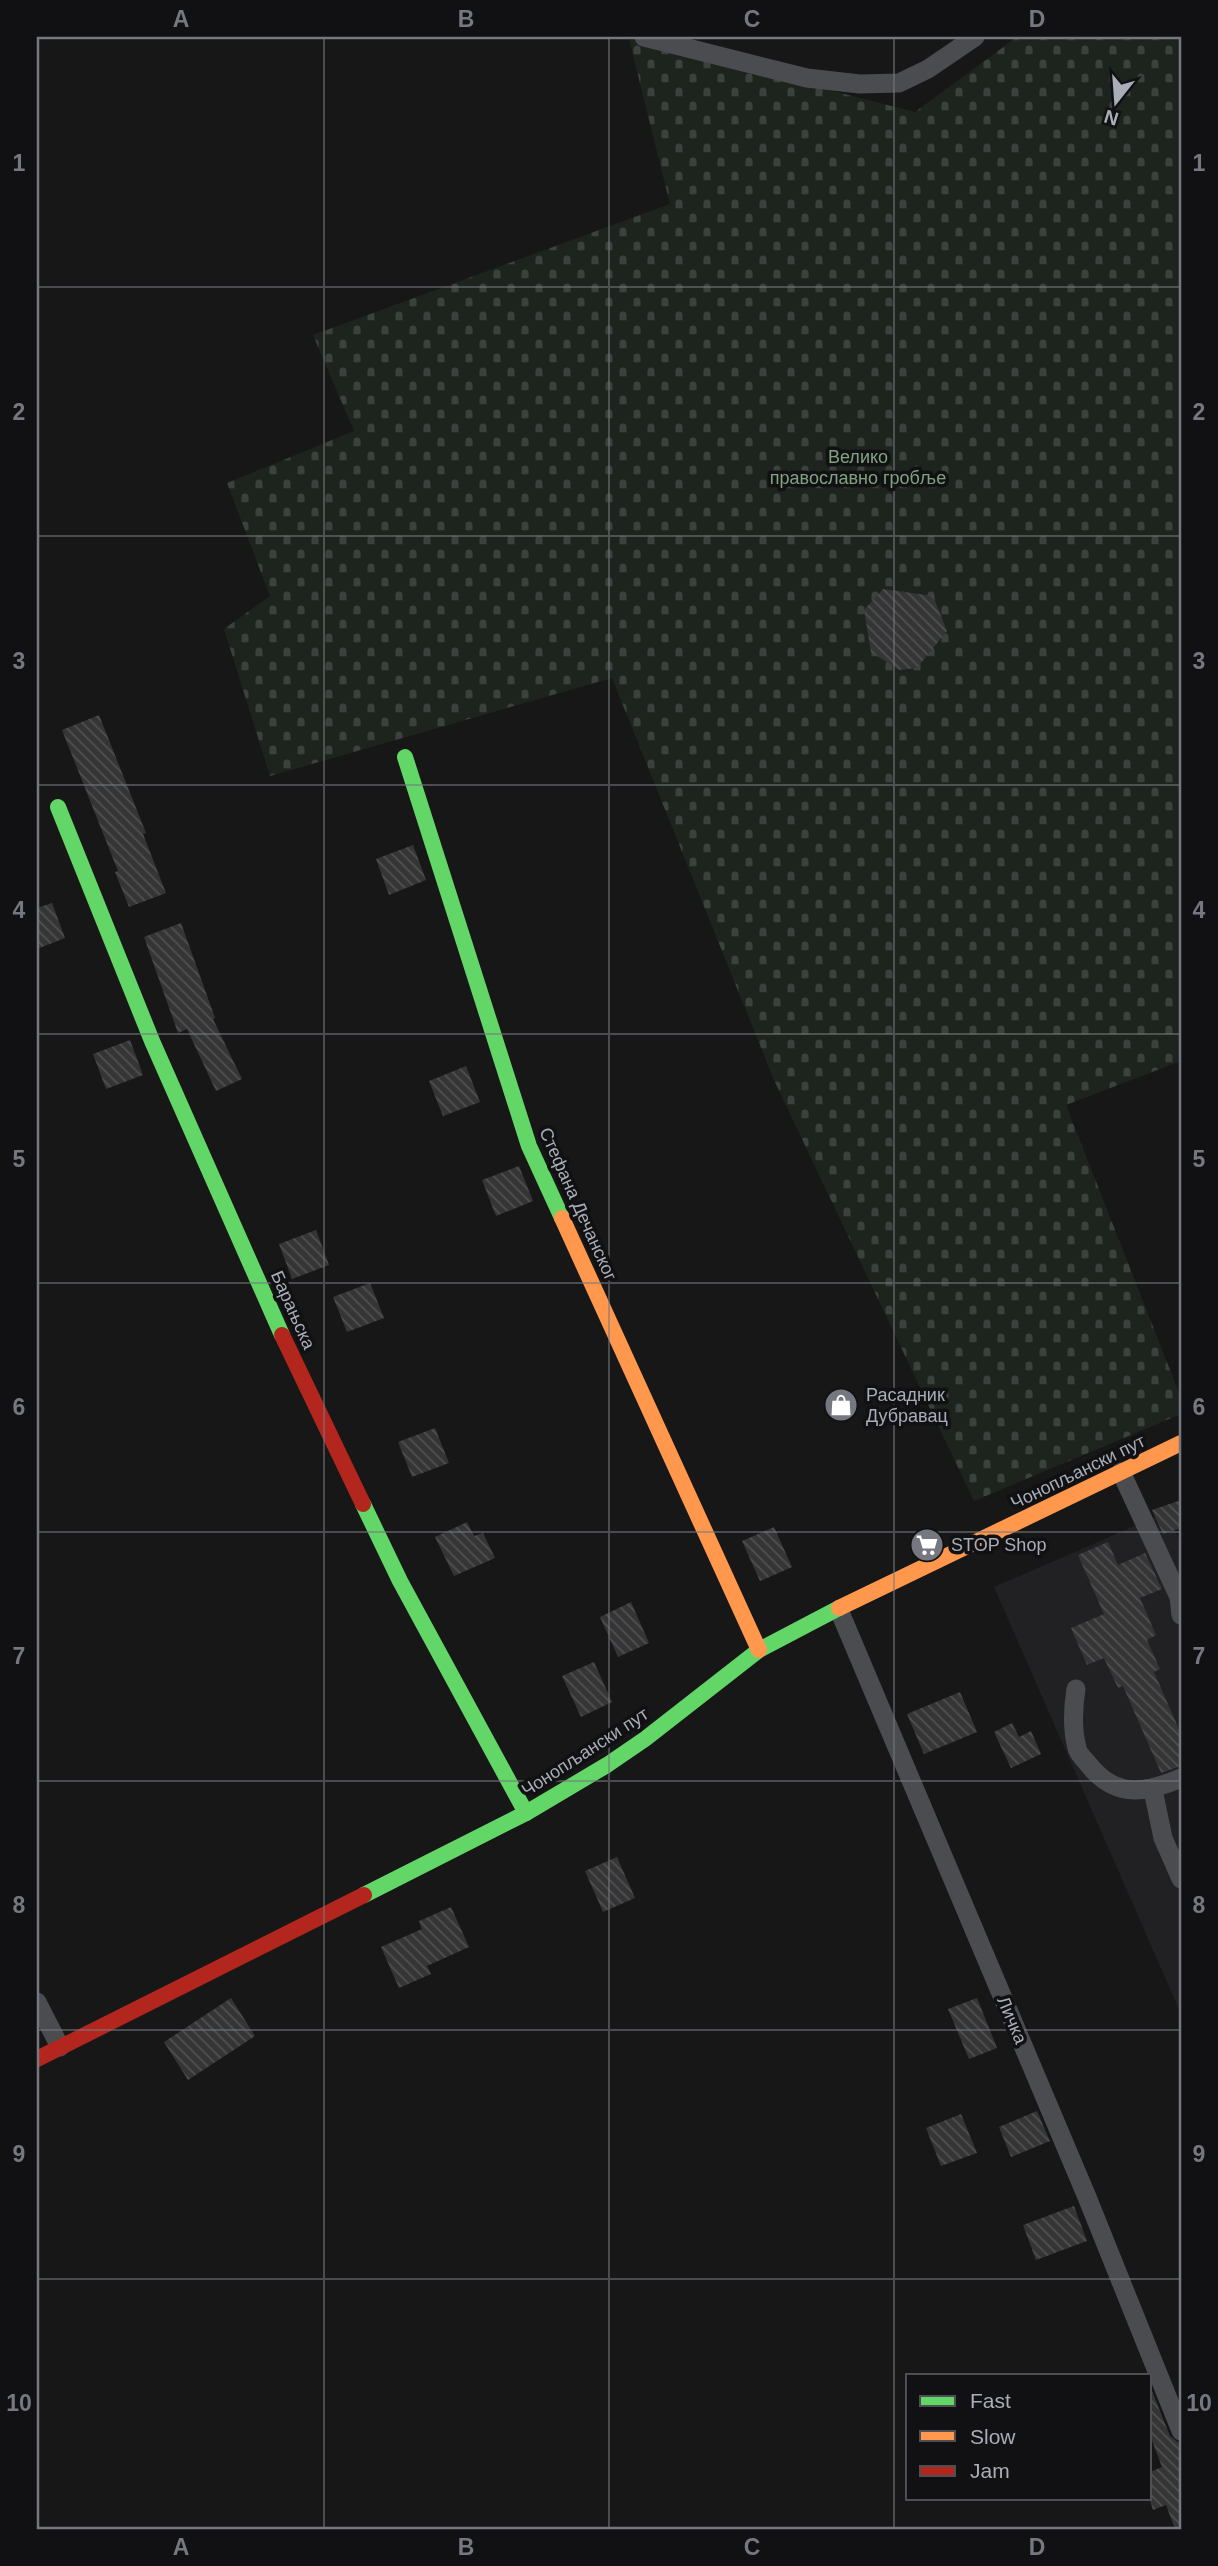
<svg xmlns="http://www.w3.org/2000/svg" width="1218" height="2566" viewBox="0 0 1218 2566" font-family="Arial,sans-serif">
<defs>
<pattern id="cemetery-stones" width="16" height="16" patternUnits="userSpaceOnUse" patternTransform="scale(1.75)"><rect width="16" height="16" fill="#1d241e"/><path d="M2 7V4a2 2 0 0 1 4 0v3zM10 15v-3a2 2 0 0 1 4 0v3z" fill="#3b413d"/></pattern>
<pattern id="building-back-hatch" width="6" height="6" patternUnits="userSpaceOnUse" patternTransform="scale(1.75)"><rect width="6" height="6" fill="#353536"/><path d="M-1 5l2 2M0 0l6 6M5-1l2 2" fill="none" stroke="#4f5051"/></pattern>
</defs>
<rect width="100%" height="100%" fill="#171717"/>
<polygon fill="#212123" points="1167,1512 1181,1544 1181,2014 994,1587"/>
<polygon fill="url(#cemetery-stones)" points="1017,37 1181,37 1181,1061 1066,1105 1181,1398 1181,1414 974,1501 774,1080 612,678 270,776 224,629 270,596 227,483 354,431 313,335 670,204 629,39 915,112"/>
<g fill="url(#building-back-hatch)">
<polygon points="883,589 933,596 947,631 917,668 899,670 871,652 864,610"/>
<polygon points="99,715 146,833 143,834 166,893 129,907 115,872 118,871 62,730"/>
<polygon points="413,845 426,880 389,895 376,859"/>
<polygon points="52,903 65,938 37,949 37,908"/>
<polygon points="181,923 215,1018 213,1019 242,1079 216,1091 187,1029 178,1033 144,937"/>
<polygon points="130,1040 143,1075 106,1089 93,1054"/>
<polygon points="466,1066 480,1102 443,1116 429,1081"/>
<polygon points="519,1166 533,1201 496,1216 482,1180"/>
<polygon points="316,1230 329,1265 292,1279 279,1244"/>
<polygon points="370,1283 384,1318 347,1332 333,1297"/>
<polygon points="435,1428 449,1463 412,1477 398,1442"/>
<polygon points="1181,1500 1181,1528 1163,1534 1152,1510"/>
<polygon points="467,1522 474,1536 483,1533 495,1558 454,1576 435,1537"/>
<polygon points="774,1527 792,1567 760,1581 742,1541"/>
<polygon points="1108,1542 1118,1565 1145,1553 1162,1589 1140,1598 1156,1635 1147,1640 1160,1669 1154,1672 1181,1734 1181,1766 1161,1773 1123,1686 1118,1688 1104,1658 1087,1665 1071,1628 1104,1614 1078,1555"/>
<polygon points="631,1602 649,1643 618,1657 600,1617"/>
<polygon points="594,1662 612,1702 581,1717 562,1676"/>
<polygon points="960,1692 977,1732 924,1754 907,1714"/>
<polygon points="1012,1723 1019,1737 1031,1731 1041,1754 1011,1768 994,1732"/>
<polygon points="617,1857 635,1898 603,1912 585,1871"/>
<polygon points="451,1907 469,1947 427,1966 431,1974 399,1988 381,1947 422,1929 419,1921"/>
<polygon points="231,1998 255,2036 188,2080 164,2042"/>
<polygon points="977,1998 997,2048 969,2059 948,2009"/>
<polygon points="1037,2111 1050,2141 1011,2157 999,2127"/>
<polygon points="961,2114 977,2153 941,2166 926,2128"/>
<polygon points="1074,2206 1087,2241 1036,2260 1023,2225"/>
<polygon points="1150,2386 1170,2436 1179,2443 1181,2449 1181,2529 1175,2529 1166,2505 1153,2510 1150,2501 1150,2472 1162,2467 1150,2435"/>
</g>
<g fill="none" stroke-linecap="round" stroke-linejoin="round">
<g stroke="#4b4c50" stroke-width="19">
<polyline points="644,37 807,78 860,84 899,83 928,69 975,37"/>
<polyline points="1121,1472 1179,1597 1181,1615"/>
<polyline points="839,1610 1087,2197 1181,2431"/>
<path d="M1076,1689C1073,1708 1072,1729 1077,1748C1078,1754 1085,1760 1089,1765C1116,1799 1146,1793 1181,1778"/>
<polyline points="1153,1790 1163,1838 1181,1879"/>
<polyline points="37,2002 60,2047"/>
</g>
<g stroke="#63d668" stroke-width="16">
<polyline points="405,757 529,1146 562,1218"/>
<polyline points="58,807 152,1041 282,1335"/>
<polyline points="363,1504 400,1581 526,1813"/>
<polyline points="364,1895 526,1813 607,1765 645,1739 759,1650 839,1608"/>
</g>
<g stroke="#ff974d" stroke-width="16">
<polyline points="562,1218 759,1650"/>
<polyline points="839,1608 1181,1443"/>
</g>
<g stroke="#b3261e" stroke-width="16">
<polyline points="282,1335 363,1504"/>
<polyline points="37,2059 364,1895"/>
</g>
</g>
<path fill="none" stroke="#757880" stroke-width="2" stroke-opacity="0.55" d="M324,37V2529M609,37V2529M894,37V2529M37,287H1181M37,536H1181M37,785H1181M37,1034H1181M37,1283H1181M37,1532H1181M37,1781H1181M37,2030H1181M37,2279H1181"/>
<defs>
<symbol id="shop-disc" viewBox="-11 -11 22 22"><circle r="9.5" fill="#757880" stroke="#111113"/><path d="M-5-2.5h2.3a2.7 3.5 0 0 1 5.4 0H5L5.5 6h-11ZM-1.5-2.5h3a1.5 2.3 0 0 0-3 0Z" fill="#fff"/></symbol>
<symbol id="supermarket-disc" viewBox="-11 -11 22 22"><circle r="9.5" fill="#757880" stroke="#111113"/><path d="M-6-5.5h2.5l.6 2H6L4.5 2H-2.5L-4.4-4H-6ZM-1.5 3.2a1.3 1.3 0 1 0 .1 0ZM3 3.2a1.3 1.3 0 1 0 .1 0Z" fill="#fff"/></symbol>
</defs>
<g fill-rule="evenodd">
<use href="#shop-disc" x="822" y="1386" width="38" height="38"/>
<use href="#supermarket-disc" x="908" y="1526" width="38" height="38"/>
</g>
<g text-anchor="middle" stroke-width="7" stroke-linejoin="round" paint-order="stroke">
<g font-size="18" fill="#7fa381" stroke="#111113">
<text x="858" y="463">Велико<tspan x="858" dy="21">православно гробље</tspan></text>
</g>
<g font-size="18" fill="#a8adb8" stroke="#111113">
<text transform="translate(578 1204) rotate(66)" y="6">Стефана Дечанског</text>
<text transform="translate(293 1310) rotate(66)" y="6">Барањска</text>
<text transform="translate(1078 1472) rotate(-26)" y="6">Чонопљански пут</text>
<text transform="translate(585 1752) rotate(-33)" y="6">Чонопљански пут</text>
<text transform="translate(1012 2020) rotate(67)" y="6">Личка</text>
</g>
<g font-size="18" fill="#a8adb8" stroke="#111113" text-anchor="start">
<text x="866" y="1401">Расадник<tspan x="866" dy="21">Дубравац</tspan></text>
<text x="951" y="1551">STOP Shop</text>
</g>
</g>
<rect width="1218" height="2566" fill="none" stroke="#111113" stroke-width="77"/>
<rect x="906" y="2374" width="245" height="126" fill="#111113" stroke="#4d4f55" stroke-width="2"/>
<rect x="920" y="2396" width="35" height="10" fill="#63d668" stroke="#4d4f55" stroke-width="2"/>
<text x="970" y="2408" font-size="21" fill="#a8adb8">Fast</text>
<rect x="920" y="2431" width="35" height="10" fill="#ff974d" stroke="#4d4f55" stroke-width="2"/>
<text x="970" y="2444" font-size="21" fill="#a8adb8">Slow</text>
<rect x="920" y="2466" width="35" height="10" fill="#b3261e" stroke="#4d4f55" stroke-width="2"/>
<text x="970" y="2478" font-size="21" fill="#a8adb8">Jam</text>
<g transform="translate(1116 102) rotate(197)" stroke="#111113" stroke-width="5" paint-order="stroke">
<path d="M0-5L12 26L0 18L-12 26Z" fill="#a8adb8"/>
<text y="-10" font-size="19" font-weight="bold" text-anchor="middle" fill="#a8adb8">N</text>
</g>
<rect x="38" y="38" width="1142" height="2490" fill="none" stroke="#757880" stroke-width="2.5"/>
<g font-size="23" text-anchor="middle" font-weight="bold" fill="#757880">
<text x="181" y="27">A</text>
<text x="466" y="27">B</text>
<text x="752" y="27">C</text>
<text x="1037" y="27">D</text>
<text x="19" y="171">1</text>
<text x="1199" y="171">1</text>
<text x="19" y="420">2</text>
<text x="1199" y="420">2</text>
<text x="19" y="669">3</text>
<text x="1199" y="669">3</text>
<text x="19" y="918">4</text>
<text x="1199" y="918">4</text>
<text x="19" y="1167">5</text>
<text x="1199" y="1167">5</text>
<text x="19" y="1415">6</text>
<text x="1199" y="1415">6</text>
<text x="19" y="1664">7</text>
<text x="1199" y="1664">7</text>
<text x="19" y="1913">8</text>
<text x="1199" y="1913">8</text>
<text x="19" y="2162">9</text>
<text x="1199" y="2162">9</text>
<text x="19" y="2411">10</text>
<text x="1199" y="2411">10</text>
<text x="181" y="2555">A</text>
<text x="466" y="2555">B</text>
<text x="752" y="2555">C</text>
<text x="1037" y="2555">D</text>
</g>
</svg>
